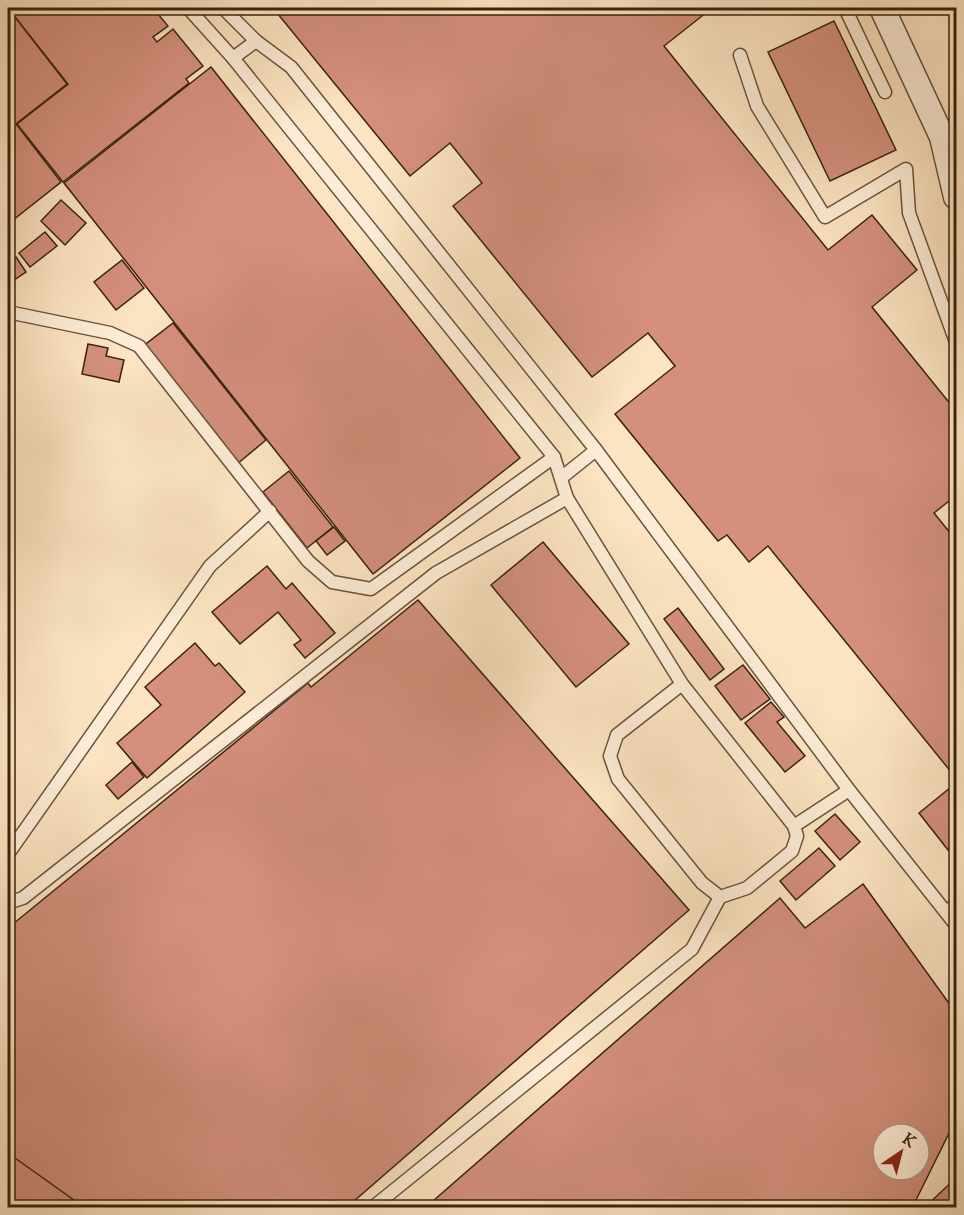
<svg xmlns="http://www.w3.org/2000/svg" width="964" height="1215" viewBox="0 0 964 1215" font-family="'Sorts Mill Goudy',serif">
<rect width="100%" height="100%" fill="#fce4c2"/>
<filter id="stains"><feTurbulence type="fractalNoise" baseFrequency=".00333" numOctaves="4"/><feColorMatrix values="0 0 0 0 .2 0 0 0 0 .09 0 0 0 0 .02 0 0 0 .5 -.17"/></filter>
<radialGradient id="worn" r=".72"><stop offset=".6" stop-color="#630" stop-opacity="0"/><stop offset="1" stop-color="#630" stop-opacity=".3"/></radialGradient>
<g fill="#d48f7d" stroke="#38230e" stroke-width="1.5" fill-rule="evenodd">
<polygon points="8,8 153,8 168,26 153,37 157,42 173,29 203,66 186,79 189,83 63,182 17,124 68,84"/>
<polygon points="8,8 67,84 16,124 61,182 8,224"/>
<polygon points="273,8 712,8 664,46 828,250 872,215 917,270 872,307 956,411 956,511 949,501 934,513 956,540 956,542 950,547 956,556 956,778 768,546 749,562 727,535 718,541 615,414 675,366 648,333 592,377 453,206 482,183 450,143 410,176"/>
<polygon points="834,21 896,150 830,181 768,52"/>
<polygon points="211,67 520,458 373,574 64,183"/>
<polygon points="61,200 86,223 65,245 41,221"/>
<polygon points="45,232 57,246 30,267 19,253"/>
<polygon points="16,257 26,272 8,284 8,262"/>
<polygon points="122,260 144,288 116,310 94,282"/>
<polygon points="173,323 266,440 236,465 142,347"/>
<polygon points="88,344 108,348 106,356 124,360 119,382 82,374"/>
<polygon points="289,471 333,527 307,548 263,492"/>
<polygon points="334,527 345,541 327,555 316,541"/>
<polygon points="543,542 629,644 576,687 491,585"/>
<polygon points="267,566 286,589 292,583 335,633 305,658 294,645 301,640 278,612 240,644 212,612"/>
<polygon points="418,600 689,910 346,1208 304,1208 304,1206 302,1208 8,1208 8,928 308,683 311,687"/>
<polygon points="678,608 724,669 710,680 664,619"/>
<polygon points="195,643 215,666 219,663 245,692 147,778 117,743 161,705 145,687"/>
<polygon points="743,665 770,699 741,720 715,686"/>
<polygon points="771,702 784,717 777,722 805,756 785,772 745,723"/>
<polygon points="132,762 144,777 118,799 106,785"/>
<polygon points="956,783 956,860 919,813"/>
<polygon points="835,814 860,842 840,860 815,831"/>
<polygon points="819,848 835,866 796,900 780,881"/>
<path d="M863,884L956,1013V1119L912,1208H425L780,898L805,928ZM883,1134H919V1170H883Z"/>
<polygon points="8,1153 85,1208 8,1208"/>
<polygon points="956,1178 956,1208 924,1208"/>
</g>
<g fill="none" stroke-linecap="round" stroke-linejoin="round">
<defs>
<g id="service">
<polyline points="188,8 233,58 554,457 567,498 682,684 794,826 797,836 792,851 747,888 720,897 702,883 618,779 610,756 617,735 682,684"/>
<polyline points="223,8 256,41 291,67 596,450 849,790 956,925"/>
<polyline points="845,8 885,92"/>
<polyline points="740,55 757,106 825,217 906,169 909,213 956,342"/>
<polyline points="233,58 256,41"/>
<polyline points="8,312 110,333 139,346 308,561 332,582 371,589 554,457"/>
<polyline points="561,478 596,450"/>
<polyline points="794,826 849,790"/>
<polyline points="8,854 210,566 270,511"/>
<polyline points="8,903 23,898 436,573 567,498"/>
<polyline points="947,912 956,904"/>
<polyline points="372,1208 692,949 720,897"/>
</g>
<polyline id="minor" points="882,8 942,137 956,197"/>
</defs>
<use href="#service" stroke="#69533b" stroke-width="15"/>
<use href="#minor" stroke="#69533b" stroke-width="27"/>
<use href="#service" stroke="#fdedd7" stroke-width="12"/>
<use href="#minor" stroke="#fdedd7" stroke-width="24"/>
</g>
<rect width="964" height="1215" fill="none" stroke="#fce4c2" stroke-width="30"/>
<rect x="9" y="9" width="946" height="1197" fill="none" stroke="#38230e" stroke-width="3"/>
<rect x="15" y="15" width="934" height="1185" fill="none" stroke="#38230e" stroke-width="1.5"/>
<g transform="translate(901 1152) rotate(35)"><circle r="28" fill="#fdedd7" stroke="#ae9c87" stroke-width="1.5"/>
<path d="M0-4.5L10 22L0 15L-10 22Z" fill="#8f2418"/>
<text y="-9" font-size="16" font-weight="bold" text-anchor="middle" fill="#38230e">K</text>
</g>
<rect width="100%" height="100%" filter="url(#stains)"/>
<rect width="100%" height="100%" fill="url(#worn)"/>
</svg>
